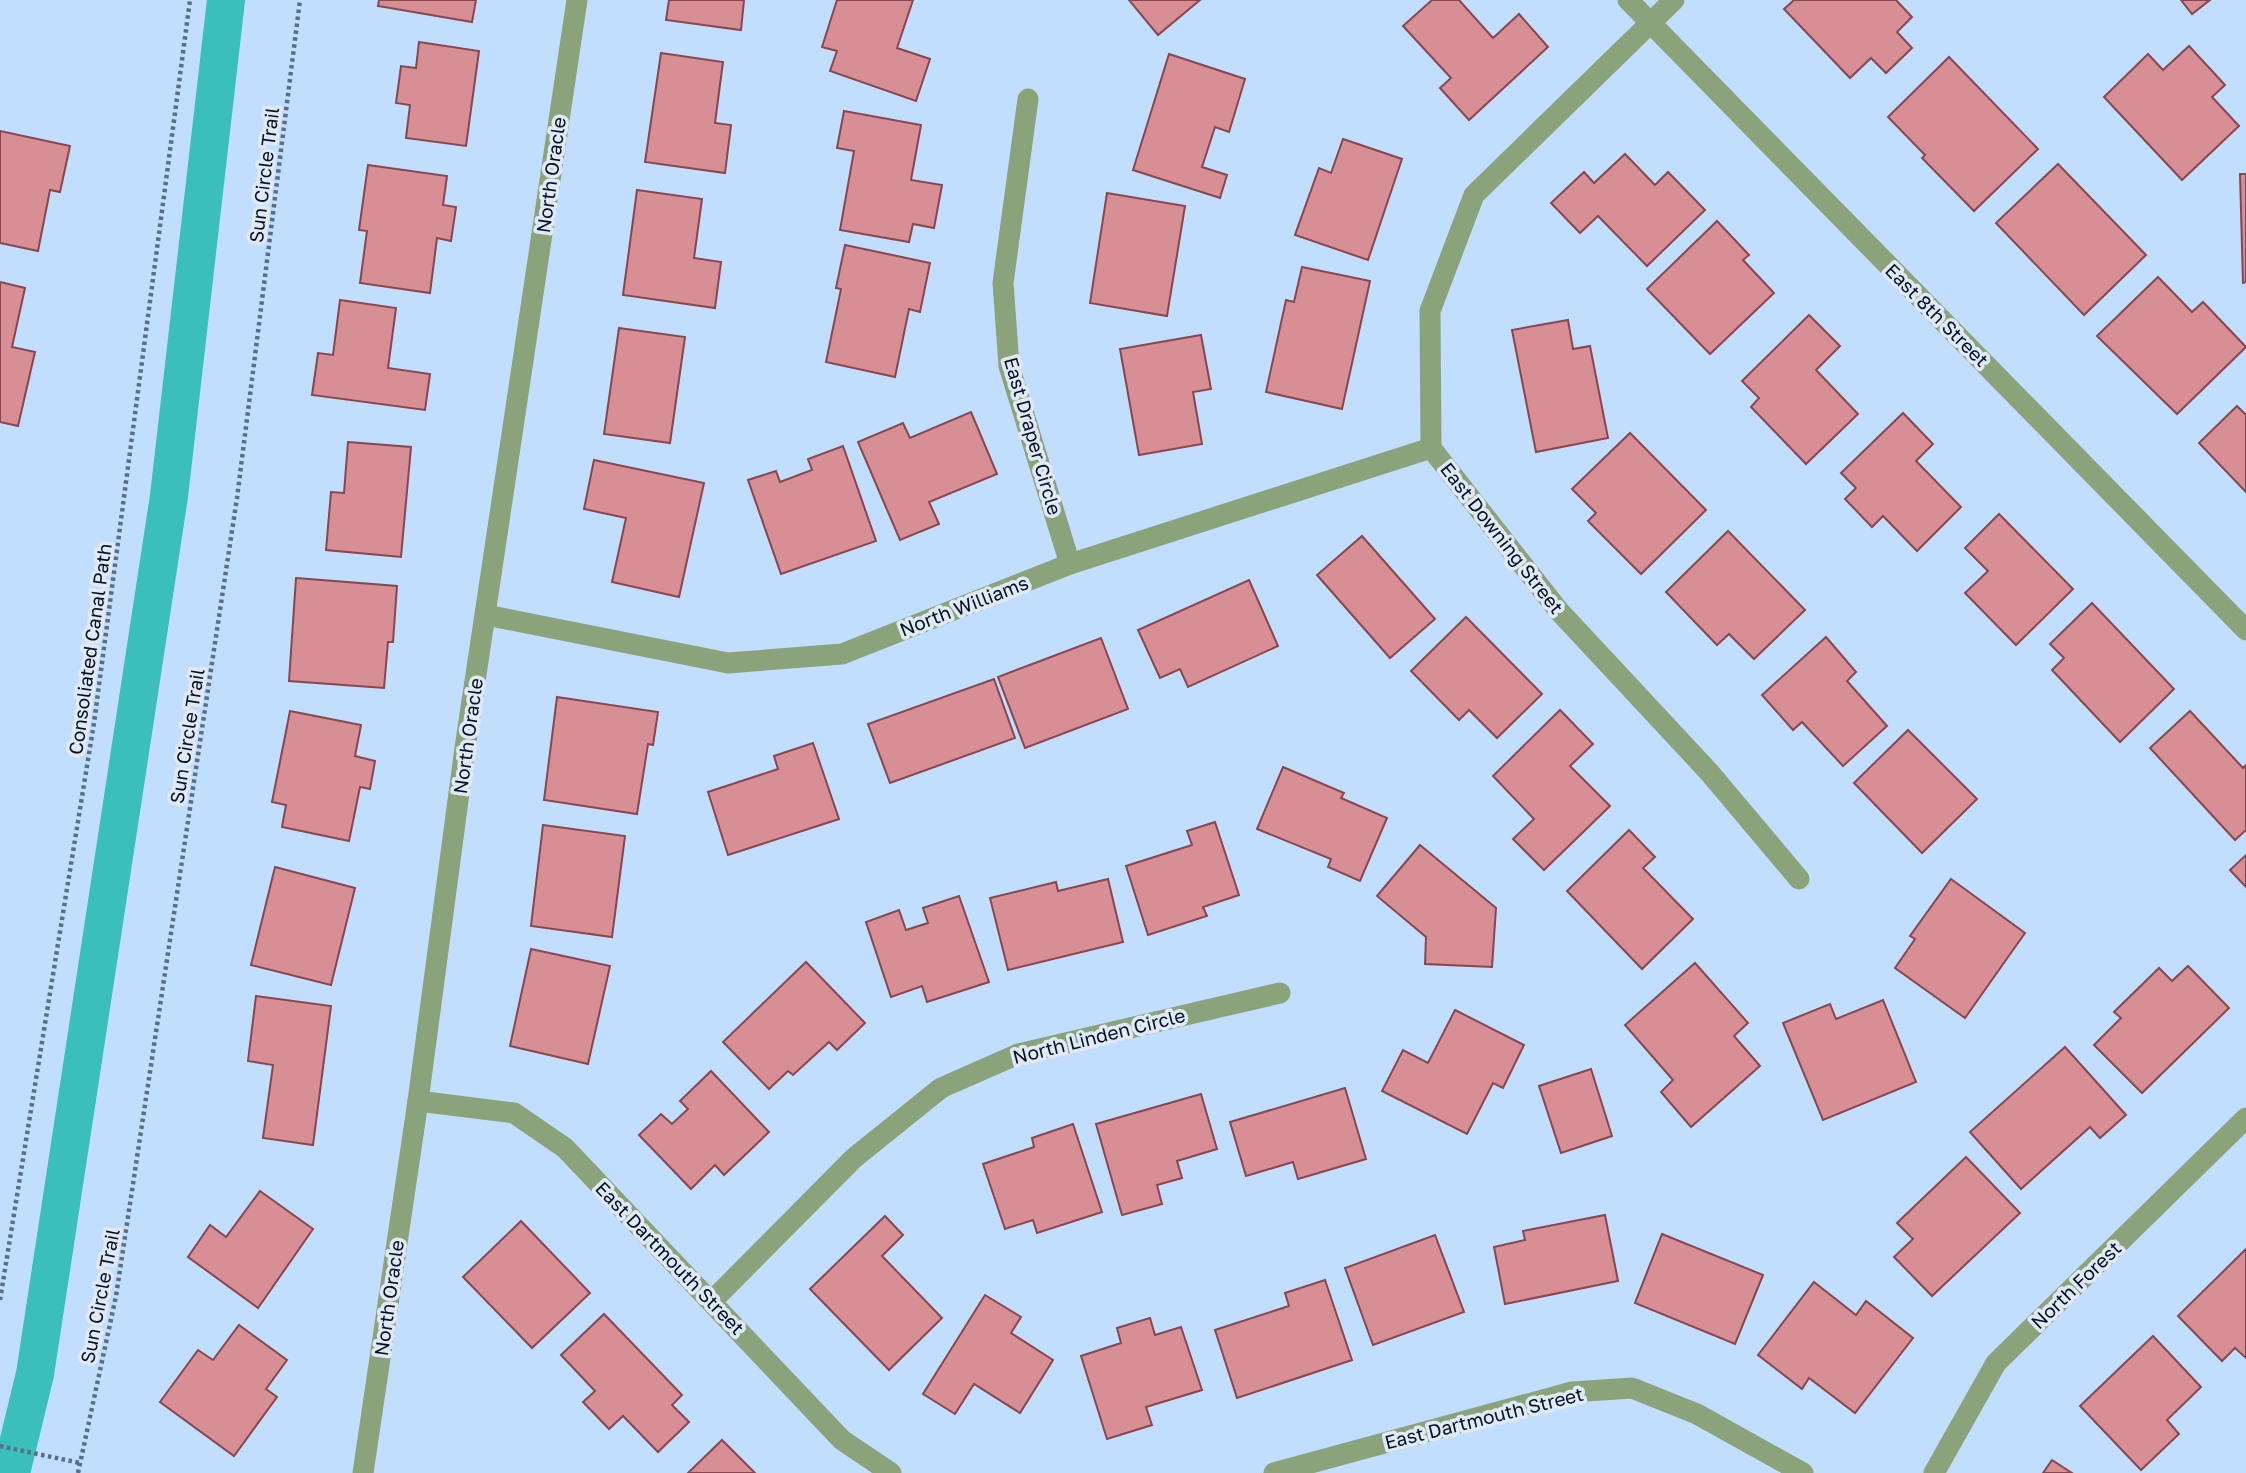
<svg xmlns="http://www.w3.org/2000/svg" width="2246" height="1473" viewBox="0 0 2246 1473" font-family="'Golos Text',sans-serif">
<rect width="100%" height="100%" fill="#c2deff"/>
<g fill="none" stroke-linecap="round" stroke-linejoin="round">
<polyline stroke="#3abfbc" stroke-width="38" points="11,1473 35,1374 169,496 226,0"/>
</g>
<g fill="#d78e95" stroke="#88474f" stroke-width="2">
<polygon points="379,0 476,0 472,22 378,6"/>
<polygon points="669,0 744,0 741,30 666,20"/>
<polygon points="837,0 913,0 897,48 930,59 916,101 830,71 837,51 822,47"/>
<polygon points="1129,0 1200,0 1158,35"/>
<polygon points="1432,0 1459,0 1493,38 1519,14 1548,47 1469,120 1440,88 1451,78 1403,26"/>
<polygon points="1794,0 1896,0 1912,17 1897,32 1912,48 1886,73 1871,58 1850,78 1784,9"/>
<polygon points="2181,0 2210,0 2192,14"/>
<polygon points="419,42 479,51 466,146 406,138 410,105 396,103 401,66 416,68"/>
<polygon points="2189,46 2225,85 2212,97 2239,126 2182,180 2104,97 2148,54 2163,70"/>
<polygon points="661,53 723,62 715,123 731,125 725,173 645,162"/>
<polygon points="1169,54 1245,79 1229,132 1215,127 1202,167 1227,175 1220,198 1133,170"/>
<polygon points="1949,57 2038,149 1974,211 1922,158 1925,155 1888,117"/>
<polygon points="844,111 921,125 911,180 942,185 934,228 913,224 909,242 840,230 854,151 837,148"/>
<polygon points="0,131 70,146 60,192 50,190 38,251 0,243"/>
<polygon points="1343,139 1402,159 1368,260 1295,235 1319,168 1331,173"/>
<polygon points="1625,154 1655,185 1668,172 1705,210 1647,266 1598,216 1580,233 1551,203 1584,172 1594,183"/>
<polygon points="2058,164 2146,255 2084,315 1996,223"/>
<polygon points="368,165 447,176 443,205 456,207 451,241 437,238 430,293 360,283 367,231 359,230"/>
<polygon points="2240,174 2246,174 2246,282 2243,283"/>
<polygon points="637,190 702,199 694,258 721,262 715,308 623,295"/>
<polygon points="1107,193 1185,206 1167,316 1090,303"/>
<polygon points="1717,221 1749,255 1743,260 1774,293 1710,354 1647,289"/>
<polygon points="845,245 930,263 920,312 909,309 895,377 826,362 841,289 836,288"/>
<polygon points="1302,267 1370,281 1342,409 1266,392 1286,300 1294,302"/>
<polygon points="2158,277 2192,312 2203,302 2246,347 2177,414 2097,336"/>
<polygon points="0,282 25,288 12,347 35,352 18,426 0,422"/>
<polygon points="340,300 396,308 388,368 430,374 425,410 312,395 318,353 333,355"/>
<polygon points="1809,315 1840,346 1816,370 1858,414 1806,464 1751,407 1759,398 1742,381"/>
<polygon points="1568,320 1573,349 1590,346 1608,438 1536,452 1512,330"/>
<polygon points="619,328 685,337 670,443 604,434"/>
<polygon points="1201,335 1211,389 1193,392 1202,444 1139,455 1120,349"/>
<polygon points="2237,406 2246,415 2246,492 2199,443"/>
<polygon points="971,412 997,474 929,502 939,524 900,540 858,442 903,423 910,438"/>
<polygon points="1903,413 1933,444 1916,461 1961,507 1917,551 1883,516 1872,527 1845,499 1856,488 1841,473"/>
<polygon points="1630,433 1706,510 1641,574 1588,521 1596,513 1572,489"/>
<polygon points="348,442 411,447 401,557 326,550 331,492 344,493"/>
<polygon points="843,446 876,541 781,574 748,480 776,471 780,482 812,470 808,459"/>
<polygon points="594,460 704,483 679,597 612,582 626,518 584,509"/>
<polygon points="1999,514 2073,589 2016,645 1965,593 1988,571 1965,548"/>
<polygon points="1728,531 1805,610 1754,659 1729,634 1717,645 1666,592"/>
<polygon points="1362,536 1435,619 1390,658 1317,575"/>
<polygon points="296,578 397,586 393,642 388,642 384,688 289,681"/>
<polygon points="1249,580 1278,646 1188,687 1180,669 1160,678 1138,630"/>
<polygon points="2092,603 2174,689 2120,742 2052,670 2064,658 2050,644"/>
<polygon points="1466,617 1542,694 1497,738 1469,710 1459,720 1411,671"/>
<polygon points="1826,637 1856,672 1847,681 1887,726 1843,766 1802,722 1793,730 1762,695"/>
<polygon points="1101,638 1128,709 1025,748 998,677"/>
<polygon points="994,679 1015,738 890,783 868,724"/>
<polygon points="557,697 658,712 653,745 648,744 637,814 544,800"/>
<polygon points="1560,710 1593,744 1570,766 1610,806 1544,870 1513,839 1534,819 1493,776"/>
<polygon points="290,711 361,725 355,756 375,761 370,789 360,787 349,841 282,827 286,805 272,802"/>
<polygon points="2190,711 2243,768 2246,765 2246,830 2235,840 2150,748"/>
<polygon points="1908,730 1977,799 1922,853 1854,783"/>
<polygon points="813,743 839,819 728,855 708,792 778,769 774,756"/>
<polygon points="1283,767 1344,793 1341,798 1387,818 1360,881 1328,867 1331,859 1257,829"/>
<polygon points="1215,822 1239,895 1203,907 1207,916 1148,935 1126,866 1192,845 1187,831"/>
<polygon points="543,825 625,836 612,937 531,926"/>
<polygon points="1629,830 1655,857 1643,868 1693,919 1642,969 1567,891"/>
<polygon points="1420,845 1496,908 1492,967 1425,964 1426,937 1377,896"/>
<polygon points="2246,855 2246,887 2230,870"/>
<polygon points="275,867 355,888 331,985 251,965"/>
<polygon points="1108,879 1123,942 1008,970 990,898 1056,882 1058,891"/>
<polygon points="1951,879 2025,933 1965,1018 1895,968 1915,939 1910,936"/>
<polygon points="959,896 989,982 927,1002 922,986 891,997 866,922 899,910 906,930 928,923 923,908"/>
<polygon points="531,949 610,966 588,1064 510,1046"/>
<polygon points="806,962 865,1023 837,1050 829,1042 793,1075 788,1071 769,1089 723,1042"/>
<polygon points="1695,963 1748,1023 1734,1036 1760,1066 1691,1127 1661,1092 1673,1080 1625,1025"/>
<polygon points="2188,966 2229,1008 2142,1093 2094,1045 2121,1018 2114,1012 2159,968 2172,981"/>
<polygon points="256,996 331,1006 313,1145 263,1138 273,1065 248,1061"/>
<polygon points="1883,1000 1916,1082 1823,1120 1783,1023 1830,1004 1836,1019"/>
<polygon points="1455,1010 1524,1045 1503,1088 1493,1083 1467,1134 1382,1091 1403,1050 1428,1063"/>
<polygon points="2065,1047 2126,1115 2100,1138 2090,1127 2021,1189 1970,1132"/>
<polygon points="1591,1069 1612,1136 1561,1153 1539,1086"/>
<polygon points="711,1071 769,1132 724,1175 715,1165 691,1189 639,1135 661,1114 672,1124 688,1109 680,1101"/>
<polygon points="1345,1088 1366,1159 1298,1179 1293,1162 1246,1176 1230,1122"/>
<polygon points="1201,1094 1217,1149 1177,1161 1182,1178 1157,1185 1162,1204 1122,1215 1096,1124"/>
<polygon points="1073,1124 1102,1212 1037,1233 1033,1220 1005,1229 983,1164 1034,1147 1032,1138"/>
<polygon points="1966,1157 2020,1213 1932,1296 1894,1257 1913,1239 1897,1223"/>
<polygon points="260,1191 313,1229 258,1308 188,1257 210,1225 226,1237"/>
<polygon points="1605,1215 1618,1281 1505,1304 1494,1247 1525,1240 1523,1231"/>
<polygon points="885,1216 903,1235 882,1256 942,1318 889,1370 810,1289"/>
<polygon points="521,1221 590,1293 532,1348 463,1277"/>
<polygon points="1662,1234 1763,1275 1735,1344 1635,1303"/>
<polygon points="1435,1235 1464,1312 1373,1345 1345,1268"/>
<polygon points="2246,1249 2246,1358 2235,1348 2222,1361 2178,1316"/>
<polygon points="1325,1280 1352,1360 1237,1398 1215,1330 1289,1306 1285,1293"/>
<polygon points="1814,1282 1856,1315 1866,1301 1913,1338 1855,1413 1809,1378 1802,1389 1758,1355"/>
<polygon points="985,1295 1021,1317 1011,1333 1053,1360 1020,1413 974,1384 955,1414 923,1394"/>
<polygon points="604,1314 682,1395 672,1405 689,1422 658,1452 623,1416 609,1429 583,1402 595,1391 561,1355"/>
<polygon points="1150,1318 1155,1335 1181,1327 1202,1390 1146,1407 1152,1425 1107,1439 1081,1356 1121,1343 1117,1328"/>
<polygon points="239,1325 287,1360 266,1389 277,1397 234,1456 160,1402 198,1350 213,1360"/>
<polygon points="2153,1336 2201,1387 2167,1420 2179,1434 2141,1470 2080,1406"/>
<polygon points="722,1440 755,1473 688,1473"/>
<polygon points="2052,1460 2072,1473 2043,1473"/>
</g>
<g fill="none" stroke-linecap="round" stroke-linejoin="round">
<g stroke="#596e87" stroke-width="4.5" stroke-dasharray="3.5 3.5" stroke-linecap="butt">
<polyline points="0,1300 94,723 190,0"/>
<polyline points="0,1446 80,1463"/>
<polyline points="78,1473 116,1296 237,498 300,0"/>
</g>
<g stroke="#8ba37b" stroke-width="21">
<polyline points="1628,0 2246,630"/>
<polyline points="1674,0 1474,195 1430,311 1431,448 1559,611 1709,772 1799,879"/>
<polyline points="1028,99 1003,283 1009,366 1070,564"/>
<polyline points="486,615 728,663 842,654 1070,564 1431,448"/>
<polyline points="418,1101 514,1113 565,1148 842,1440 891,1473"/>
<polyline points="712,1301 854,1158 941,1088 1018,1054 1280,993"/>
<polyline points="363,1473 418,1101 465,748 577,0"/>
<polyline points="1274,1473 1572,1392 1632,1388 1697,1414 1803,1473"/>
<polyline points="1934,1473 1996,1363 2246,1118"/>
</g>
</g>
<g text-anchor="middle" stroke-width="7" stroke-linejoin="round" paint-order="stroke">
<g font-size="19" fill="#031124" stroke="#e0e9f4">
<text transform="translate(264 175) rotate(-83)" y="7">Sun Circle Trail</text>
<text transform="translate(551 175) rotate(-82)" y="7">North Oracle</text>
<text transform="translate(1937 315) rotate(45)" y="7">East 8th Street</text>
<text transform="translate(1033 436) rotate(74)" y="7">East Draper Circle</text>
<text transform="translate(1502 538) rotate(52)" y="7">East Downing Street</text>
<text transform="translate(964 606) rotate(-21)" y="7">North Williams</text>
<text transform="translate(90 649) rotate(-82)" y="7">Consoliated Canal Path</text>
<text transform="translate(187 736) rotate(-81)" y="7">Sun Circle Trail</text>
<text transform="translate(468 736) rotate(-82)" y="7">North Oracle</text>
<text transform="translate(1099 1036) rotate(-14)" y="7">North Linden Circle</text>
<text transform="translate(670 1258) rotate(46)" y="7">East Dartmouth Street</text>
<text transform="translate(2076 1285) rotate(-44)" y="7">North Forest</text>
<text transform="translate(100 1296) rotate(-79)" y="7">Sun Circle Trail</text>
<text transform="translate(389 1298) rotate(-82)" y="7">North Oracle</text>
<text transform="translate(1484 1418) rotate(-14)" y="7">East Dartmouth Street</text>
</g>
</g>
</svg>
